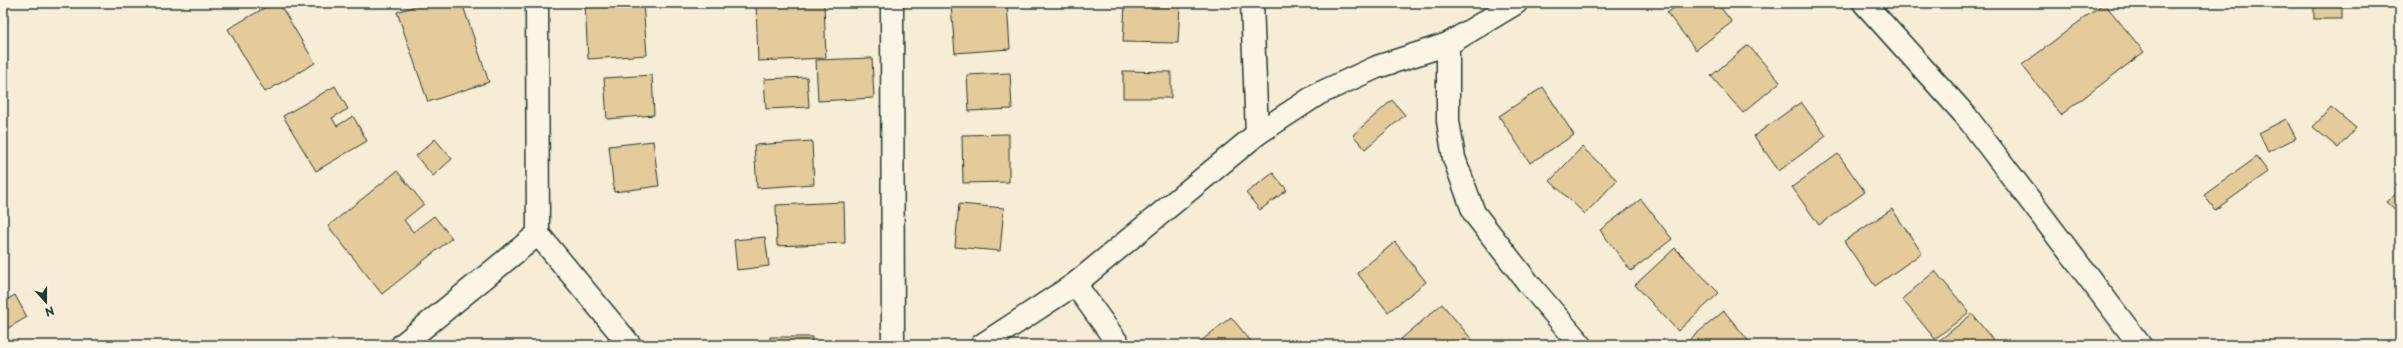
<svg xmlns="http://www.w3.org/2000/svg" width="2403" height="348" viewBox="0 0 2403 348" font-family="'Playpen Sans',sans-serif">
<rect width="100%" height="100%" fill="#f7ecd6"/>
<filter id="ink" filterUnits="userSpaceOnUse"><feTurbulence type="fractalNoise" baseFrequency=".025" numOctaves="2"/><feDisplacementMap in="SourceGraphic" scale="8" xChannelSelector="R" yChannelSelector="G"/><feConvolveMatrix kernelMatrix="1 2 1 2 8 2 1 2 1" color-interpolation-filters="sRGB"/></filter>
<g filter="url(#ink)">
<g fill="#e5ca9a" stroke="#1f3d34">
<polygon points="273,3 279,3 315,63 265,92 228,29"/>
<polygon points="424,3 462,3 489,82 428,102 397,12"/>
<polygon points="585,3 643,3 647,55 588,59"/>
<polygon points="756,3 824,3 826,58 758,61"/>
<polygon points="973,3 1007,3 1010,49 955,53 951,5"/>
<polygon points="1125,3 1180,4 1178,43 1123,42"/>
<polygon points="1681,3 1717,3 1732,22 1696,50 1667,13"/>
<polygon points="2104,3 2144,52 2061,115 2022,65"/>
<rect x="2314" y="3" width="28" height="16"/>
<polygon points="1748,45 1780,82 1743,113 1711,76"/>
<polygon points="872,58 874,98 818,101 816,60"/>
<polygon points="1123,71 1171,72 1171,98 1123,98"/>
<polygon points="1010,73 1012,109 969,111 967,75"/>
<polygon points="652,75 654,115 607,119 604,78"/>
<polygon points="807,77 809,107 766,109 764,79"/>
<polygon points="335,86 348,109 332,118 337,126 353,116 367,141 316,171 283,116"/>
<polygon points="1543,87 1574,135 1530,163 1499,116"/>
<polygon points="1392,100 1405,115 1365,149 1353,135"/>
<polygon points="1801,102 1826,136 1779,171 1754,136"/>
<polygon points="2331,107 2356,128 2338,148 2313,127"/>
<polygon points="2286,119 2296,138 2268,152 2259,133"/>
<polygon points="1009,134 1009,182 963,183 962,135"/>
<polygon points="435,139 452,159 433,176 416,156"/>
<polygon points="653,141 659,186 614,192 609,146"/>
<polygon points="812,141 814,184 757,188 754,145"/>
<polygon points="1582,147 1617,180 1585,214 1550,181"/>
<polygon points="1838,154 1865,192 1819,225 1792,187"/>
<polygon points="2257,157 2268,172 2215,210 2204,195"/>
<polygon points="397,171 424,204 404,220 413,232 434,216 452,238 382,294 328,226"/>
<polygon points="1273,173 1287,190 1260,210 1246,193"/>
<polygon points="2400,190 2400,214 2387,202"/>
<polygon points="1641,199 1672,239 1631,271 1600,230"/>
<polygon points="844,202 845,243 777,246 776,205"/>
<polygon points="959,204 1004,208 1000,251 955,247"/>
<polygon points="1892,209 1922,253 1875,286 1844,241"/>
<polygon points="765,237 769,266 737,270 734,240"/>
<polygon points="1395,242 1426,282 1388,312 1357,273"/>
<polygon points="1675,248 1719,293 1678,331 1635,285"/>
<polygon points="1935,271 1969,312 1935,339 1902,299"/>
<polygon points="15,295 27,317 3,331 3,302"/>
<polygon points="1442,304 1474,342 1470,345 1406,345 1401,339"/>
<polygon points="1724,311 1752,345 1685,345 1684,344"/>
<polygon points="1972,314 1997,345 1936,345 1935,344"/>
<polygon points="1231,317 1254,345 1196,345"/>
<polygon points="770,337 812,337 811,345 770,345"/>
</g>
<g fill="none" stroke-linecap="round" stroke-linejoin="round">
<defs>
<g id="minor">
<polyline points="892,3 893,345"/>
<polyline points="1252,3 1257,134"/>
<polyline points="1448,44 1448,121 1454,158 1474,213 1529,284 1581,345"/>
<polyline points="538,234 630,345"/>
<polyline points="1075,284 1119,345"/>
<polyline points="402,345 538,234 537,3"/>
<polyline points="982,345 1075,284 1257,134 1318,94 1377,67 1448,44 1516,3"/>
</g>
<polyline id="major" points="1864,3 1966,116 2140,345"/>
</defs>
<use href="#minor" stroke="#1f3d34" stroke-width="25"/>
<use href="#major" stroke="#1f3d34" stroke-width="25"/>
<use href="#minor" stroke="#fcf5e5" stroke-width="22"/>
<use href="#major" stroke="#fcf5e5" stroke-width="22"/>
</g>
</g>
<rect width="2403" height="348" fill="none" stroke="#fcf5e5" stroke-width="16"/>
<rect x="8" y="8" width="2387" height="332" fill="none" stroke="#1f3d34" stroke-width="1.5" filter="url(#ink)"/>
<g transform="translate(46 302) rotate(159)" stroke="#fcf5e5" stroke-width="3" paint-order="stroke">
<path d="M0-3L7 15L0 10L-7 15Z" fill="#1f3d34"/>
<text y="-6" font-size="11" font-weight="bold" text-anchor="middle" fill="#1f3d34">N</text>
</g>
</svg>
